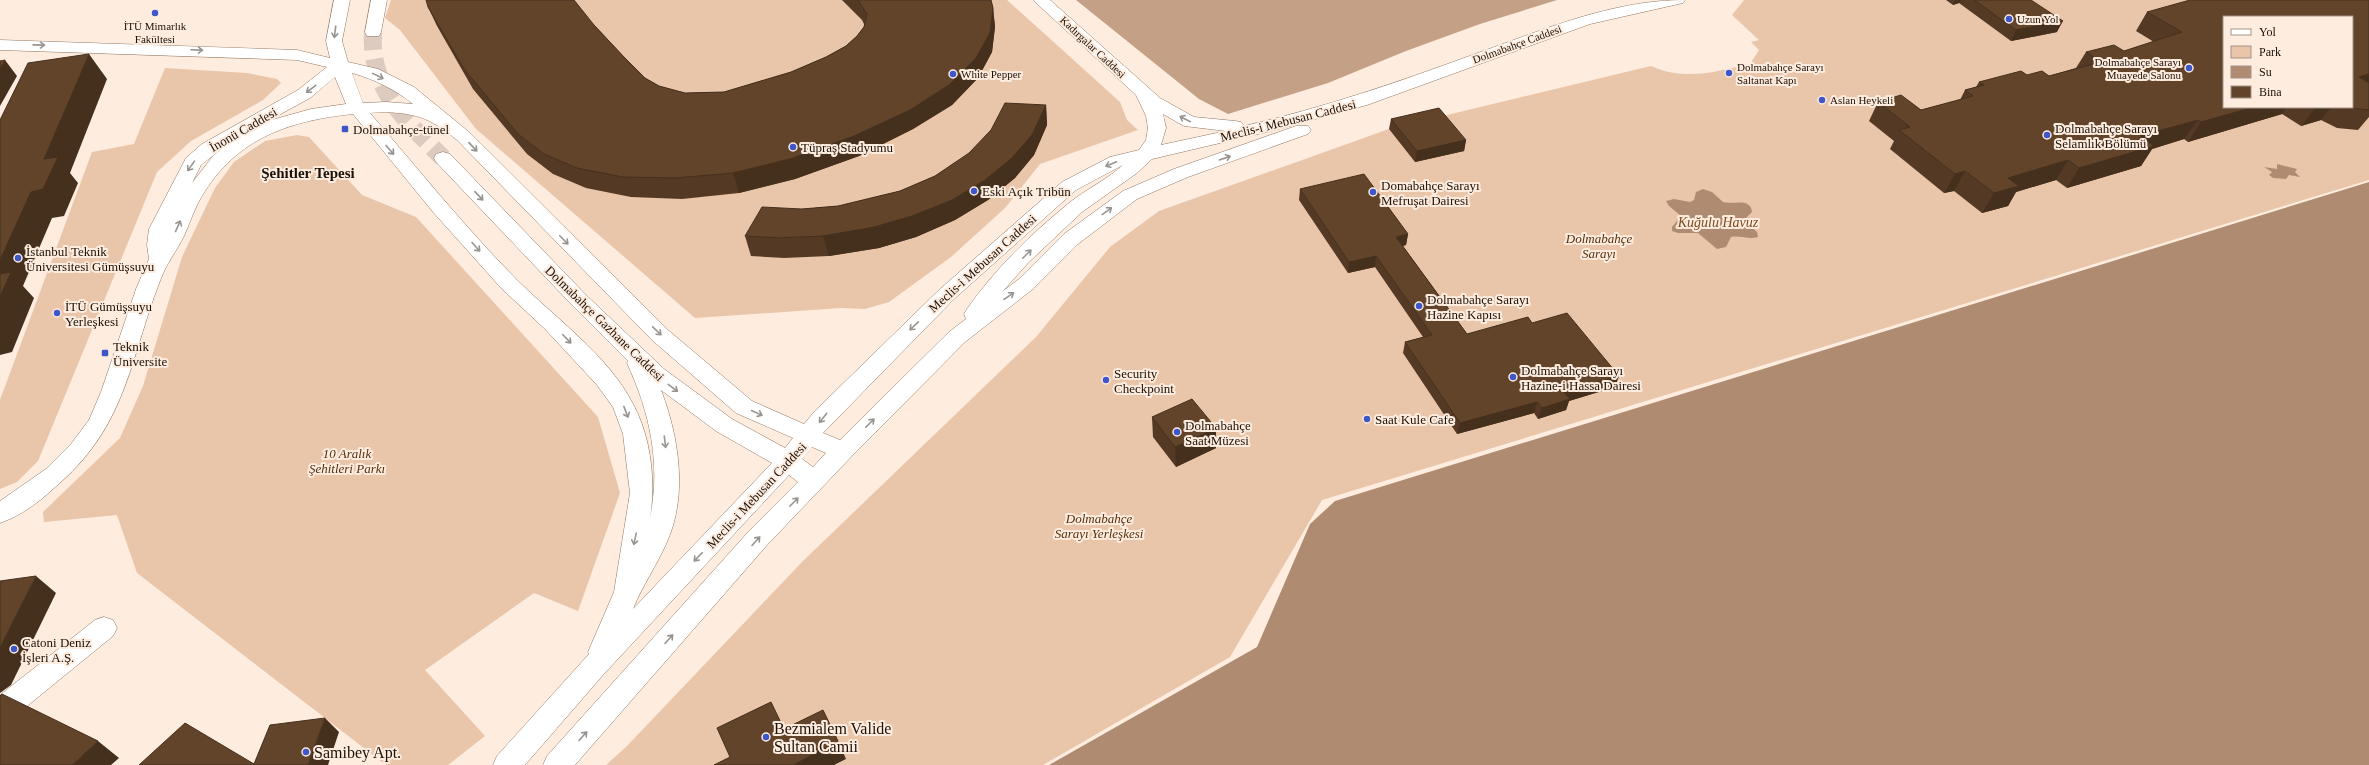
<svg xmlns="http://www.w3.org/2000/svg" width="2369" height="765" viewBox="0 0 2369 765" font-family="Georgia,serif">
<rect width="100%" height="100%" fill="#feecde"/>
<g fill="#e9c5aa" fill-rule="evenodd">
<polygon points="391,0 1007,0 1120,102 1127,120 1138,130 1040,164 1005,208 951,257 889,302 865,309 841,308 695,318 476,129 400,30 385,18"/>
<path d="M1744,0H2369V180L1322,500L1230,657L1043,765H606L627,746L803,561L1036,337L1110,247L1159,211L1389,129L1651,66C1684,81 1716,72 1750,64L1759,50L1751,42L1759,40L1732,15ZM2224,17H2352V107H2224Z"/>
<polygon points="165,68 247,73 277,79 281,83 263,100 191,141 157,172 38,461 17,482 0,489 0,400 92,152 134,144"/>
<polygon points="297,135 309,137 362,195 416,217 598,417 620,493 578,611 534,593 425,670 485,736 448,765 386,765 137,573 117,515 44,522 43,512 120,438 143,386 182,257 215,188 234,162 265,141"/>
</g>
<polygon fill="#c4a186" points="1076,0 1557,0 1480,24 1406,51 1328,83 1228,114 1199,99"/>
<g fill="#af8c71">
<polygon points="2277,164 2297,169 2295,172 2300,177 2289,175 2286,179 2273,178 2269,175 2272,172 2264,167 2277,169"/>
<polygon points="2369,182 2369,765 1049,765 1257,647 1310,524 1335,501"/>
<path d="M1703,189L1712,192L1723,202C1732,205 1751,197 1752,212L1744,220L1757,232L1758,237C1749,240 1740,235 1731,237L1726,247L1717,249L1698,233H1678L1672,231V227L1681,216L1669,206L1666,201L1674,199L1690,202L1694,200L1696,192Z"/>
</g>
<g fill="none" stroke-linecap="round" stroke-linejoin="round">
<path stroke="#dccbbe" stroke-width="18" stroke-dasharray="18 9" stroke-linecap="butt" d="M373,32C369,88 406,121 443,158"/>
<defs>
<polygon id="minor" points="104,617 113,620 117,628 113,636 10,720 0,723 0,695 95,620"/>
<g id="primary">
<path d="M334,0H350L342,41L348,62L378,69L414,87L469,132L668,330L752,401L804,424L815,411L939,290L1062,182L1110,157L1139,150L1146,140L1148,128L1146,116L1136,95L1033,0H1050L1160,98L1194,117L1235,121L1241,122L1244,126C1323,108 1399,82 1475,54C1543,30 1612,0 1685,0L1683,3L1590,24L1367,105L1271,131L1152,159L1137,173L1082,212L1028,263L1002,292L1019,279L1064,234L1123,191L1174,169L1296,126H1308L1311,130L1308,134L1188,177L1137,199L1078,244L1033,289L965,342L851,457L768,544L575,765H543L547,756L750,530L798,482L789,475L603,675L525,765H493L497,756L589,654L588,652L614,592L630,493L623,434L613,407L597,385L545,329L502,289L433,212L353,114C286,121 232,140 198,203C193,213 189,225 184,236C176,252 166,264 160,281C128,364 127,427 53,489C38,503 20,516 0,523V501L46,469L71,444L89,420L101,392L136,289L149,259L147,245L149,229L186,158L202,144L298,90L327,67L297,60L0,50V40L297,50L330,58L326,41ZM352,73C374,79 396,90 413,104L386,102L363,103ZM335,77L346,104L311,109L268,121L310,98ZM386,112C420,114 431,119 457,140L652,340L736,413L793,438L785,448L732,419L664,369L586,295L450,154L443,152L436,154L434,158L436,162L572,305L628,361L627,363C650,413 661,463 650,518C656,481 651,437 633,404C609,356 553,316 516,279C464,226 418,169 370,113ZM1163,114L1184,126L1226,131L1161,145L1166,128ZM225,146L213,156L192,183L201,165ZM1123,165C1108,179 1085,190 1069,203C1031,234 995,269 967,309L964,314L966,319L949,332L840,440L823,433L953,300L1076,190ZM661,390L716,431L772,463L633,609C642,586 657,565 667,542C688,495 679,437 661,390ZM812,447L826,453L813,467L802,459Z"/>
<polygon points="371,0 387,0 381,32 379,36 367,36 365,32"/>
</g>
</defs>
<use href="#minor" stroke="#917661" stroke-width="1"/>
<use href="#primary" stroke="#917661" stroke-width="1"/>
<use href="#minor" fill="#fff" fill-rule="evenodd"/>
<use href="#primary" fill="#fff" fill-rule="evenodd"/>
</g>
<g fill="#543a25" fill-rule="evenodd">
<polygon points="842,0 991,0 993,8 995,27 992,52 978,78 952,105 913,129 859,156 795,179 739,193 682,199 631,197 586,188 553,174 527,154 473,89 437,26 428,7 594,25 624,57 645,78 659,86 685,93 724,92 791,72 826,57 846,46 857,36 864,27 864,24 862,20"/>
<polygon points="1946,0 2031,0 2057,32 2011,41 1959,3 1953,5"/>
<path d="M2369,0V117L2358,130L2337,128L2321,120L2301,126L2282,114L2188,142L2184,139L2152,149L2141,166L2067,188L2056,180L2016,192L2008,206L1982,213L1954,191L1944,193L1890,149L1894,141L1869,121L1878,102L1921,110L1960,100L1965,90L1976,87L1979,82L2027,75L2049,76L2076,68L2086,52L2124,51L2154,42L2136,31L2147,12ZM2352,17V107H2224Z"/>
<polygon points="1046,105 1047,125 1034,155 1015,178 988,200 955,220 916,237 879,248 829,256 784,258 751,256 745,236 802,209 838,206 900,191 935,176"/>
<polygon points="1391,119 1466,140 1464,151 1415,162 1389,129"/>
<polygon points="1300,189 1408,234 1406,245 1403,246 1467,334 1532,323 1615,387 1569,401 1566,410 1538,419 1534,413 1457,434 1403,353 1405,342 1423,337 1375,267 1348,273 1299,200"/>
<polygon points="1152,417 1216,448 1176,467 1153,437"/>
</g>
<g fill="#45301e">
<polygon points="1955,0 1961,0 1959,3 1953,5"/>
<polygon points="993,8 995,27 992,52 978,78 952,105 913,129 859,156 795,179 739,193 733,173"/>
<polygon points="2063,21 2057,32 2011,41 2016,30"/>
<polygon points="89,54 107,79 70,173 78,183 64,216 52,218 23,286 34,298 12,352 0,355 0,260"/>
<polygon points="5,60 17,76 0,106 0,69"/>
<polygon points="2369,74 2369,89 2359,77"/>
<polygon points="1046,105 1047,125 1034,155 1015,178 988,200 955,220 916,237 879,248 829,256 823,236 952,200"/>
<polygon points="2254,107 2287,107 2282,114 2188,142 2201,122"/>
<polygon points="2316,107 2331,107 2321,120 2301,126"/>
<polygon points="2198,120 2184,139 2152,149 2141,166 2067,188 2079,168 2140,136"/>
<polygon points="1466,140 1464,151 1415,162 1417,151"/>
<polygon points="2068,160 2056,180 2016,192 2008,206 1982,213 1994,193 2008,178"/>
<polygon points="1965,171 1954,191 1944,193 1955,174"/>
<polygon points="1408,234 1406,245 1394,248 1396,237"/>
<polygon points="1376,256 1375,267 1348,273 1349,262"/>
<polygon points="1619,376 1615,387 1569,401 1566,410 1538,419 1542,408 1564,392"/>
<polygon points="1537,402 1534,413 1457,434 1460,423"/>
<polygon points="1216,428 1216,448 1176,467 1175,447"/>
<polygon points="36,576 56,593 11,685 0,693 0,647"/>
<polygon points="325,718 339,732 328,765 308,765"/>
<polygon points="98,741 119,758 111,765 72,765"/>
<polygon points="838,741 846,759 834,765 793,765"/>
</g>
<g fill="#62442b" stroke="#45301e">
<polygon points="426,0 574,0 594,25 624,57 645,78 659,86 685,93 724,92 791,72 826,57 846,46 857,36 864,27 867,14 858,0 991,0 993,8 990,33 976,58 949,85 910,110 854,136 790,159 733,173 675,178 623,177 577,168 544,154 518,134 464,69 428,7"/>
<polygon points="1974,0 2031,0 2063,21 2016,30"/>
<polygon points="2190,0 2369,0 2369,74 2359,77 2369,83 2369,110 2352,108 2350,107 2352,107 2352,17 2224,17 2224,107 2254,107 2201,122 2198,120 2140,136 2154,146 2079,168 2068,160 2008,178 2019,186 1994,193 1965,171 1955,174 1918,145 1899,130 1910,127 1878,102 1901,95 1921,110 1973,96 1965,90 1984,85 1979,82 2021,71 2027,75 2042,71 2049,76 2101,62 2086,52 2114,45 2124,51 2182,32 2147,12"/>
<polygon points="89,54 44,159 58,157 43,189 31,192 0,260 0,120 28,63"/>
<polygon points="5,60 0,69 0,61"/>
<polygon points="1005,103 1046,105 1032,135 1012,158 985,180 952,200 912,216 874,227 823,236 778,238 745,236 762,207 802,209 838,206 900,191 935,176 969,153 991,130"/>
<polygon points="1439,108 1466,140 1417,151 1391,119"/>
<polygon points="1364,174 1408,234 1396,237 1467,334 1528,317 1532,323 1567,313 1619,376 1564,392 1570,399 1542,408 1537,402 1460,423 1405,342 1432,335 1376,256 1349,262 1300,189"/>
<polygon points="11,272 0,297 0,274"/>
<polygon points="1192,399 1216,428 1175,447 1152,417"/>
<polygon points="36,576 0,647 0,581"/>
<polygon points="2,694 98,741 72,765 0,765 0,696"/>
<polygon points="771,702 784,729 823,710 838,741 793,765 714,765 730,757 717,728"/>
<polygon points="325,718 308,765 139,765 185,723 254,764 270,725"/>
</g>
<defs><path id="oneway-shaft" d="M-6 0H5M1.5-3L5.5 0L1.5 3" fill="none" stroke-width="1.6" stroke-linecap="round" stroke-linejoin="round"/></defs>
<g stroke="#989490">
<use href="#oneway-shaft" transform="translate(335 32) rotate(97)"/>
<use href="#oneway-shaft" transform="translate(39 45) rotate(1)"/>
<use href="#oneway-shaft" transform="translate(197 50) rotate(2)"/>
<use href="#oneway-shaft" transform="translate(378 76) rotate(26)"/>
<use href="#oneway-shaft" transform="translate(311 89) rotate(143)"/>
<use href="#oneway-shaft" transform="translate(1185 119) rotate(-153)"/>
<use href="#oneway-shaft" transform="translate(473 147) rotate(47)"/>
<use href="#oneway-shaft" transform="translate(390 150) rotate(49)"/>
<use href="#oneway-shaft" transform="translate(1225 158) rotate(-19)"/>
<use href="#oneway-shaft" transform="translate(1111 164) rotate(157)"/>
<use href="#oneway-shaft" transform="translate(191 166) rotate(125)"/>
<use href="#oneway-shaft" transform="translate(479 196) rotate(47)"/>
<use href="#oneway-shaft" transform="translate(1107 211) rotate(-36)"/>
<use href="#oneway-shaft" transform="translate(178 226) rotate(-66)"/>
<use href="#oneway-shaft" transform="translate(564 240) rotate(45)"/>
<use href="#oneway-shaft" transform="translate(476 247) rotate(48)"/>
<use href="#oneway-shaft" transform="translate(1027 254) rotate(-45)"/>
<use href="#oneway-shaft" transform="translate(1009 296) rotate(-35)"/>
<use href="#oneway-shaft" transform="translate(914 326) rotate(136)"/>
<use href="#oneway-shaft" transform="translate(657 331) rotate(44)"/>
<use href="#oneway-shaft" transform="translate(567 339) rotate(46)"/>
<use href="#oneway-shaft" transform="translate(673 388) rotate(37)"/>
<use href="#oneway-shaft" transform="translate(626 412) rotate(69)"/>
<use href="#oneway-shaft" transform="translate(757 413) rotate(25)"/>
<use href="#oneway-shaft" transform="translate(823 418) rotate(129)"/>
<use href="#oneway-shaft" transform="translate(870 423) rotate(-45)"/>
<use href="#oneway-shaft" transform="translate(665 442) rotate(83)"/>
<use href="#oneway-shaft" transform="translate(794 502) rotate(-45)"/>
<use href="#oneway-shaft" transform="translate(635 539) rotate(102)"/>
<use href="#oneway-shaft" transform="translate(756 541) rotate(-48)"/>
<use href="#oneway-shaft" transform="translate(698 557) rotate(134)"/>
<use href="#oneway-shaft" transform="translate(669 639) rotate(-48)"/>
<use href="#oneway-shaft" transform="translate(583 736) rotate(-48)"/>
</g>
<g fill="#3d57c9" stroke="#feecde" stroke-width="1.5">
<circle cx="155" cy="13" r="4"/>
<circle cx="2009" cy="19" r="4"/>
<circle cx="2189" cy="68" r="4"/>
<circle cx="1729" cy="73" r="4"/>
<circle cx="953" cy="74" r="4"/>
<circle cx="1822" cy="100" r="4"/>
<rect x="341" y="125" width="8" height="8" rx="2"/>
<circle cx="2047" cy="135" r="4"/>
<circle cx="793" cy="147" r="4"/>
<circle cx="974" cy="191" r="4"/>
<circle cx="1373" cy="192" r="4"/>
<circle cx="18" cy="258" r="4"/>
<circle cx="1419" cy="306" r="4"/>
<circle cx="57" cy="313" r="4"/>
<rect x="101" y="349" width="8" height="8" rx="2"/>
<circle cx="1513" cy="377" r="4"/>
<circle cx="1106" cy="380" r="4"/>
<circle cx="1367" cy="419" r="4"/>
<circle cx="1177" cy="432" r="4"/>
<circle cx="14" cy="649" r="4"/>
<circle cx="766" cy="737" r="4"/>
<circle cx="306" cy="752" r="4"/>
</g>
<g text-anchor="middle" stroke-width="4" stroke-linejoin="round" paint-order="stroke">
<g font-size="11" fill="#1b1109" stroke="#feecde" text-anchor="start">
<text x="2017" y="23">Uzun Yol</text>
<text x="155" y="30" text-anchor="middle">İTÜ Mimarlık<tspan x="155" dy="13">Fakültesi</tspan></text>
<text x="2181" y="66" text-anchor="end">Dolmabahçe Sarayı<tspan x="2181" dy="13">Muayede Salonu</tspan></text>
<text x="1737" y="71">Dolmabahçe Sarayı<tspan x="1737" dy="13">Saltanat Kapı</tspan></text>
<text x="961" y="78">White Pepper</text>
<text x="1830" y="104">Aslan Heykeli</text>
</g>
<g font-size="11" fill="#1b1109" stroke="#feecde">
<text transform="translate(1517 44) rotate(-20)" y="4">Dolmabahçe Caddesi</text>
<text transform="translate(1093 47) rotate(43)" y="4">Kadırgalar Caddesi</text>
</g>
<g font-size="13" fill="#1b1109" stroke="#feecde">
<text transform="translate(1288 120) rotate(-14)" y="5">Meclis-i Mebusan Caddesi</text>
<text transform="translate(243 129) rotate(-30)" y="5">İnonü Caddesi</text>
<text transform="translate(982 263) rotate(-42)" y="5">Meclis-i Mebusan Caddesi</text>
<text transform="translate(605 323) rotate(44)" y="5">Dolmabahçe Gazhane Caddesi</text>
<text transform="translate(756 495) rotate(-47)" y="5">Meclis-i Mebusan Caddesi</text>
</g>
<g font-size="13" fill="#1b1109" stroke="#feecde" text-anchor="start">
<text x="2055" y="133">Dolmabahçe Sarayı<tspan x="2055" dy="15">Selamlık Bölümü</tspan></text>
<text x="353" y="134">Dolmabahçe-tünel</text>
<text x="801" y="152">Tüpraş Stadyumu</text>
<text x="1381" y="190">Domabahçe Sarayı<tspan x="1381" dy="15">Mefruşat Dairesi</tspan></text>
<text x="982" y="196">Eski Açık Tribün</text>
<text x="26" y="256">İstanbul Teknik<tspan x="26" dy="15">Üniversitesi Gümüşsuyu</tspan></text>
<text x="1427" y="304">Dolmabahçe Sarayı<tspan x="1427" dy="15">Hazine Kapısı</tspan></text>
<text x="65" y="311">İTÜ Gümüşsuyu<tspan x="65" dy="15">Yerleşkesi</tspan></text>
<text x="113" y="351">Teknik<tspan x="113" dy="15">Üniversite</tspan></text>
<text x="1521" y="375">Dolmabahçe Sarayı<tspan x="1521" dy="15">Hazine-i Hassa Dairesi</tspan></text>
<text x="1114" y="378">Security<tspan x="1114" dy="15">Checkpoint</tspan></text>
<text x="1375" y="424">Saat Kule Cafe</text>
<text x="1185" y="430">Dolmabahçe<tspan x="1185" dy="15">Saat Müzesi</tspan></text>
<text x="22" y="647">Catoni Deniz<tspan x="22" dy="15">İşleri A.Ş.</tspan></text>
</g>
<g font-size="13" font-style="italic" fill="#532f0e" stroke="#feecde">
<text x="1599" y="243">Dolmabahçe<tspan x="1599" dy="15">Sarayı</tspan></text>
<text x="347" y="458">10 Aralık<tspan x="347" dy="15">Şehitleri Parkı</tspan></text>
<text x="1099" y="523">Dolmabahçe<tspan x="1099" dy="15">Sarayı Yerleşkesi</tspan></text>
</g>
<g font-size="14" font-style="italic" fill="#7b4b20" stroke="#feecde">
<text x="1718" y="227">Kuğulu Havuz</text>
</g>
<g font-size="15" font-weight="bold" fill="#1b1109" stroke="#feecde">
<text x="308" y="178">Şehitler Tepesi</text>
</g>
<g font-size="16" fill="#1b1109" stroke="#feecde" text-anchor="start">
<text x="774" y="734">Bezmialem Valide<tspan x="774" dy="18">Sultan Camii</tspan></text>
<text x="314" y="758">Samibey Apt.</text>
</g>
</g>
<rect x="2223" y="16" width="130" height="92" fill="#feecde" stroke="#a39489"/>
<rect x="2231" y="29" width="20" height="6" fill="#ffffff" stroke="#a39489"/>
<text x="2259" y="36" font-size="12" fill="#1b1109">Yol</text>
<rect x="2231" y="46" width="20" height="12" fill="#e9c5aa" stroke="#a39489"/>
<text x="2259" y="56" font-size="12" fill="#1b1109">Park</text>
<rect x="2231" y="66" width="20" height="12" fill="#af8c71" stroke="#a39489"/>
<text x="2259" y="76" font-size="12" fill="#1b1109">Su</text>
<rect x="2231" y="86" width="20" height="12" fill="#62442b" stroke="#a39489"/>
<text x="2259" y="96" font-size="12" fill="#1b1109">Bina</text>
</svg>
